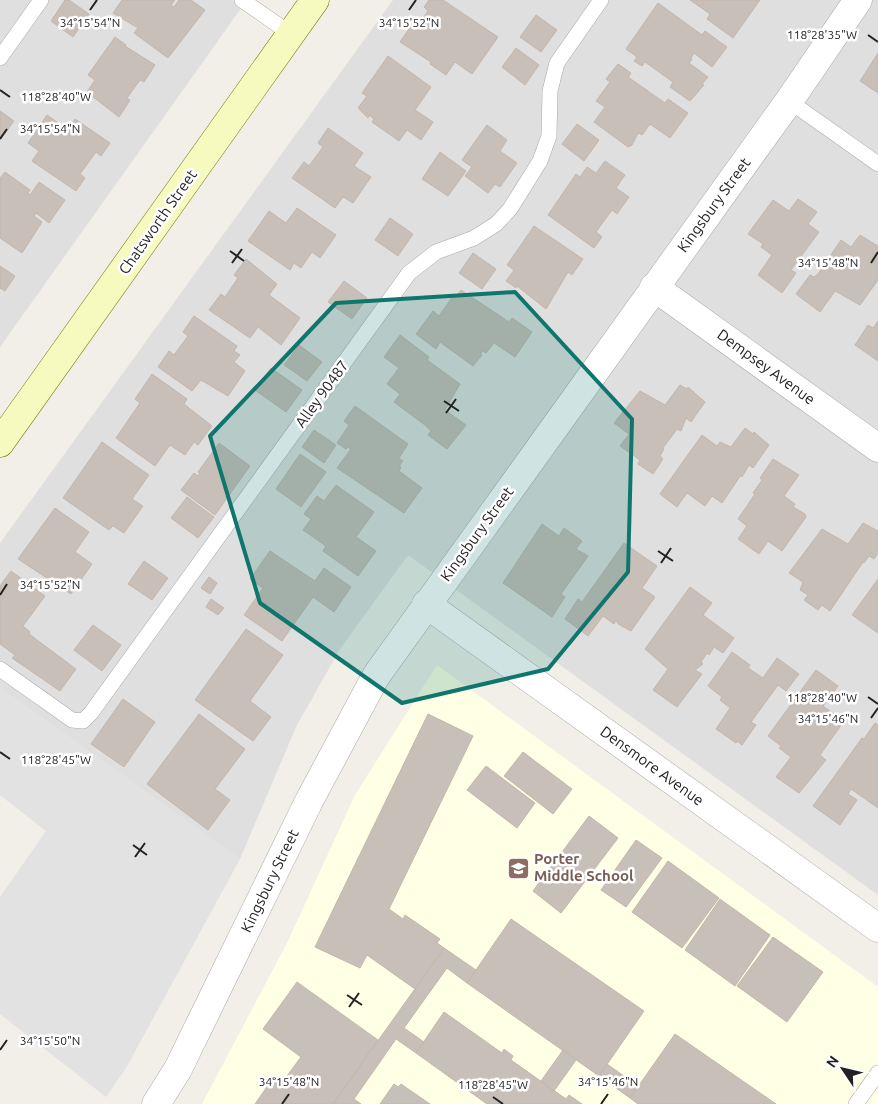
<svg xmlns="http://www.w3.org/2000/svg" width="878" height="1104" viewBox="0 0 878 1104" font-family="Ubuntu,sans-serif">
<rect width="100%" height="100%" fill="#f2efe9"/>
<g fill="#e0dfdf">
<polygon points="0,0 247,0 0,347"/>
<polygon points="393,0 878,0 878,895 408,555 340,649 296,727 240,859 0,688 0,543"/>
</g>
<polygon fill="#ffffe5" points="437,665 878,987 878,1104 202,1104 288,941 355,795"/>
<polygon fill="#e2e2e2" points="0,688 240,859 126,1068 106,1097 0,1014 0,897 46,831 0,795"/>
<g fill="#c7bfb8" stroke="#c4b6ab">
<polygon points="65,0 69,0 89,14 73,37 51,21"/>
<polygon points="122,0 175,0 171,5 174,7 179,0 191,0 205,10 168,58 134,33 138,28 113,13"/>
<polygon points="429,0 443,0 498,37 472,74 455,62 446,75 430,64 431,62 400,42 411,26 415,29 428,11 424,7"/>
<polygon points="690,0 760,0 733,38 707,19 710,14"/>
<polygon points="658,3 702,35 705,31 727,47 712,67 694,53 691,58 692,59 689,63 708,77 702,84 704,85 690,101 670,87 673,82 645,62 642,66 634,61 637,57 626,49"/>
<polygon points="536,15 557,30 541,52 520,37"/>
<polygon points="115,37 126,45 125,46 155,65 144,82 140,80 127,98 130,100 119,117 87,92 95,80 88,75"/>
<polygon points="516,48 539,65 525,85 502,67"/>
<polygon points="878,53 878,93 860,81"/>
<polygon points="388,56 431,87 415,110 433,122 421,140 407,130 399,141 372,122 374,119 369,115 368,118 358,108 367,96 362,93"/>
<polygon points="618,64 631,73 628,77 665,103 668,99 688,113 670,138 650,124 642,135 639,133 637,135 632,145 628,147 594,122 605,107 596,101 610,82 606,79"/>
<polygon points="0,111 14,121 0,140"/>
<polygon points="47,115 68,130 75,119 110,143 101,156 96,152 80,174 85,178 76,191 32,161 39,151 28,143"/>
<polygon points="577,124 599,140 584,161 562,144"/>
<polygon points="487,125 507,140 500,151 517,163 500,187 495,184 488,193 465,176 472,167 462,160"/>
<polygon points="328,128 363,153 354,166 371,177 353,203 343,197 335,208 292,178 304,162 309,166 323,147 318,143"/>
<polygon points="440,152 466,171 448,196 422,179"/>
<polygon points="605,161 625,175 616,188 629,197 617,214 612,210 596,232 602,237 594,248 548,215 576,174 580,177 587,167 596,173"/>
<polygon points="5,172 30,190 28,193 30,195 39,182 65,200 49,223 36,213 34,216 42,222 22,253 0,238 0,178"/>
<polygon points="798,199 817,212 808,224 819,232 791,270 796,273 782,293 758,275 772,255 761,247 763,244 748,234 773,200 789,211"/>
<polygon points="297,208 336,235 320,258 312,252 301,268 294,263 290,270 248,241 269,211 286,223"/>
<polygon points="390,218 413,234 398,256 375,240"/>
<polygon points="534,226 583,259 572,275 568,272 546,309 517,286 516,288 506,281 514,270 507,265"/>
<polygon points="860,235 878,246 878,280 860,305 835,291 820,312 796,294 810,275 814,277 818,274 841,240 851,247"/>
<polygon points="473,253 496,269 482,289 459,273"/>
<polygon points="246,259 277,284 269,295 300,318 281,345 258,327 250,338 209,310 221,294 225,297 238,278 234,275"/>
<polygon points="0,266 15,276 5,291 0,288"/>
<polygon points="344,281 367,298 352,319 328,302"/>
<polygon points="461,290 509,322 512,318 532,332 515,357 494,343 486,353 483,351 480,354 482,355 473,366 440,342 436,349 416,334 433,311 439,316 453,296 455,298"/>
<polygon points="194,316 237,346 234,351 240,355 234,362 245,371 228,396 201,380 192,391 158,367 169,351 174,355 188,336 183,332"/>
<polygon points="878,321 878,361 855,345 868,325 873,328"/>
<polygon points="400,335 429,357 427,360 460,384 445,410 466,425 447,449 428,435 431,431 425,425 394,402 400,394 387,384 399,368 384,357"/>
<polygon points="299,345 322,362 307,381 284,365"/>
<polygon points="271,368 302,390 286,412 255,390"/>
<polygon points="152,374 187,399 184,404 212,426 198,445 194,442 185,455 170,445 155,466 116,438 140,403 135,399"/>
<polygon points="680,385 687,389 688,387 705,402 691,422 686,418 681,431 677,429 663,448 664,449 660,456 663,459 653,474 638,464 640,460 620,446 629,434 614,423 640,391 665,405"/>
<polygon points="355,406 408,444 399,458 403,461 399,466 401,467 399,471 422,488 404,513 337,468 351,449 348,447 346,449 337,443 349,425 344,421"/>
<polygon points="745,428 753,434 754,432 769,445 753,468 749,465 742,477 741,475 722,503 712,496 705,506 687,493 677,507 660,494 702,435 717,446 720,442 731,447"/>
<polygon points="314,430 336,445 324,463 302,447"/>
<polygon points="102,442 149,475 132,499 143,506 124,533 113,526 109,530 63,498"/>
<polygon points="219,443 250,466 215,515 181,490 194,473 198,476 200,473 198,472"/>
<polygon points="300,454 326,472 301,507 276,489"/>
<polygon points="773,459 799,475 784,496 795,504 793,507 805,514 806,517 782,551 768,541 759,554 738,539 747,526 738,519 755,494 753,493 762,480 760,478"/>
<polygon points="336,485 374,512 356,537 376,551 358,576 323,551 326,546 303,530 311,519 304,514 317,496 324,501"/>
<polygon points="187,497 214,517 198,538 171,518"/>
<polygon points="55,508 89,532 75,552 92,564 71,594 18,559"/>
<polygon points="863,523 878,531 878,553 874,559 869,556 864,563 863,562 830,611 822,605 818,610 804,600 808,595 800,590 803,582 789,573 822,529 848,544"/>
<polygon points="542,524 559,536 564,528 582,541 576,549 588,556 561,594 565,597 552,617 503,583"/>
<polygon points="624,543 657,566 642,588 655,597 631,631 618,624 616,620 614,624 603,616 588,636 565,619 578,599 582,602"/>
<polygon points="270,551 315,581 324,568 351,587 334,612 313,597 282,641 244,615 263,588 250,579"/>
<polygon points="144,561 168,578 152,600 128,584"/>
<polygon points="11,571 45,596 23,626 30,632 29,634 76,669 60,691 12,658 15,655 0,644 0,586"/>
<polygon points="209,577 217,583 210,594 201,588"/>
<polygon points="878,579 878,633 852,615"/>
<polygon points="690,587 712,603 703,615 734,638 723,653 714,647 709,655 707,653 701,662 703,664 695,670 702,674 677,707 653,690 668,669 645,649"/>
<polygon points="211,599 224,608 218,615 206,607"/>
<polygon points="93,625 121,645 102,671 74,650"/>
<polygon points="246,629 283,655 250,701 271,717 253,741 195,700"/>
<polygon points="732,652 750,665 748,668 763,678 777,658 799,674 786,691 778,685 751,722 756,725 742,745 737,741 736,743 716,729 730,708 720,700 722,697 708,686"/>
<polygon points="816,670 838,686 823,706 844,721 820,755 826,760 799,793 776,777 791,757 779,748 781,746 768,736"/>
<polygon points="123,699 155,722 124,767 91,744"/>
<polygon points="199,714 245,749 215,789 230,800 208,830 147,784"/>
<polygon points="428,714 473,736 389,909 403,919 405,915 440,939 437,943 444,948 415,989 367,955 360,968 315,947"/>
<polygon points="875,723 878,725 878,808 851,789 848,794 857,800 840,825 813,806 862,738 864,739"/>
<polygon points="523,752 572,789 553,814 504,776"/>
<polygon points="486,766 535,803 517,828 467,790"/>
<polygon points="589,816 618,838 561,913 533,891"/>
<polygon points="636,840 662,858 626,907 601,890"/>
<polygon points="668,861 719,898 682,948 632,912"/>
<polygon points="720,899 770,935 735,986 685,950"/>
<polygon points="511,919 644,1011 599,1076 467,983"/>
<polygon points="773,937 823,972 787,1022 737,986"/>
<polygon points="444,948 476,970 467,983 447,968 404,1028 424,1042 416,1053 396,1039 354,1099 361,1104 333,1104"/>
<polygon points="297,982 378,1040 333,1104 255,1104 273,1078 281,1084 301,1057 263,1029"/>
<polygon points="444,1012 502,1053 504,1049 513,1056 511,1060 566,1099 569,1095 582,1104 487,1104 416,1053"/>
<polygon points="675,1034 776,1104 638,1104 630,1098"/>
<polygon points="563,1050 576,1060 554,1091 541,1081"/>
<polygon points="607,1064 638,1086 630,1098 599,1076"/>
<polygon points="394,1084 398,1087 401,1084 430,1104 380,1104"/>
</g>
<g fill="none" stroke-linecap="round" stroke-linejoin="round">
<defs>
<g id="lane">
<polyline points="242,0 291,34"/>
<polyline points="0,58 41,0"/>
<polyline points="789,101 878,164"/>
<polyline points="0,669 72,720 83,721 91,713 409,273 436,252 474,238 496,224 510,209 540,161 549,136 550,91 557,63 601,0"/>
<polyline points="856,1104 878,1073"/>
</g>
<g id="street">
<polyline points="654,287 878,448"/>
<polyline points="426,604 878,928"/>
<polyline points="156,1104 178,1069 309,801 376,676 789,101 858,0"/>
</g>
<polyline id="secondary" points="0,443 315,0"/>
</defs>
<use href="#lane" stroke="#a9a9a9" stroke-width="16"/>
<use href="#street" stroke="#a9a9a9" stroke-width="29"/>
<use href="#secondary" stroke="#707d05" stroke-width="29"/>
<use href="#lane" stroke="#fff" stroke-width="15"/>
<use href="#street" stroke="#fff" stroke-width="28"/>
<use href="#secondary" stroke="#f7fabf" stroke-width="28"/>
</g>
<path fill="#0f766e" fill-opacity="0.2" stroke="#0f766e" stroke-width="4" stroke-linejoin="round" d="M515,292L632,419L628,572L548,669L402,703L260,603L210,436L336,303Z"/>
<path fill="none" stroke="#222" stroke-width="2" d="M90,10L97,0M409,10L416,0M868,35L878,42M0,90L10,97M0,139L7,129M230,251L244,261M232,263L242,249M871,263L878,252M444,401L459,411M446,413L456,399M658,551L673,561M661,563L671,548M0,595L7,584M868,697L878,704M871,718L878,708M0,752L10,759M133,845L147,855M135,857L145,843M347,995L362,1005M349,1007L359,993M0,1050L7,1040M493,1097L503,1104M282,1104L289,1094M601,1104L608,1094"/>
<defs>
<symbol id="school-square" viewBox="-11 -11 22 22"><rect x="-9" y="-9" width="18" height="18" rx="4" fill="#8d6e63" stroke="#fff"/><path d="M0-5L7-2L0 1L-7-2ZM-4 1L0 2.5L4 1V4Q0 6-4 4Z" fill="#fff"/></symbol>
</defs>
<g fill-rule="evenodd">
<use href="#school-square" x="506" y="856" width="25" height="25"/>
</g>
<g text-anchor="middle" stroke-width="5" stroke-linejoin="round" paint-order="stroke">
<g font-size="15" fill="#222" stroke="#fff">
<text transform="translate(714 205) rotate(-54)" y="5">Kingsbury Street</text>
<text transform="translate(158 222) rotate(-55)" y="5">Chatsworth Street</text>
<text transform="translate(766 367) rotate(36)" y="5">Dempsey Avenue</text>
<text transform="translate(322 394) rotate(-54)" y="5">Alley 90487</text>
<text transform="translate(477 534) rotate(-54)" y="5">Kingsbury Street</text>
<text transform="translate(652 766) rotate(36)" y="5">Densmore Avenue</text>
<text transform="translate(270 881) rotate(-64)" y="5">Kingsbury Street</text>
</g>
<g font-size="15" font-weight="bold" fill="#785e54" stroke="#fff" text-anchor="start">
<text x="534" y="864">Porter<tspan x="534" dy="17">Middle School</tspan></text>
</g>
</g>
<g font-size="12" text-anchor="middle" fill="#222" stroke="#fff" stroke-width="5" stroke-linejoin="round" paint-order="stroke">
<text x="90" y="27">34°15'54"N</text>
<text x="409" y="27">34°15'52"N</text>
<text x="822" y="39">118°28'35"W</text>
<text x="56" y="101">118°28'40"W</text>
<text x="50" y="133">34°15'54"N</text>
<text x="828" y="267">34°15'48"N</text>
<text x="50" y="589">34°15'52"N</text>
<text x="822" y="702">118°28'40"W</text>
<text x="828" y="723">34°15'46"N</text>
<text x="56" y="764">118°28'45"W</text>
<text x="50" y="1045">34°15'50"N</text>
<text x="289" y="1086">34°15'48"N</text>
<text x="608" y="1086">34°15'46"N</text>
<text x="493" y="1089">118°28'45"W</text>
</g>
<g transform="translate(843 1069) rotate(305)" stroke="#ffffff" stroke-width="4" paint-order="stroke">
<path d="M0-4L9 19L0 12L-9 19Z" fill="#222222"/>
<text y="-8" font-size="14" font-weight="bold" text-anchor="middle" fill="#222222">N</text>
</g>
</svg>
